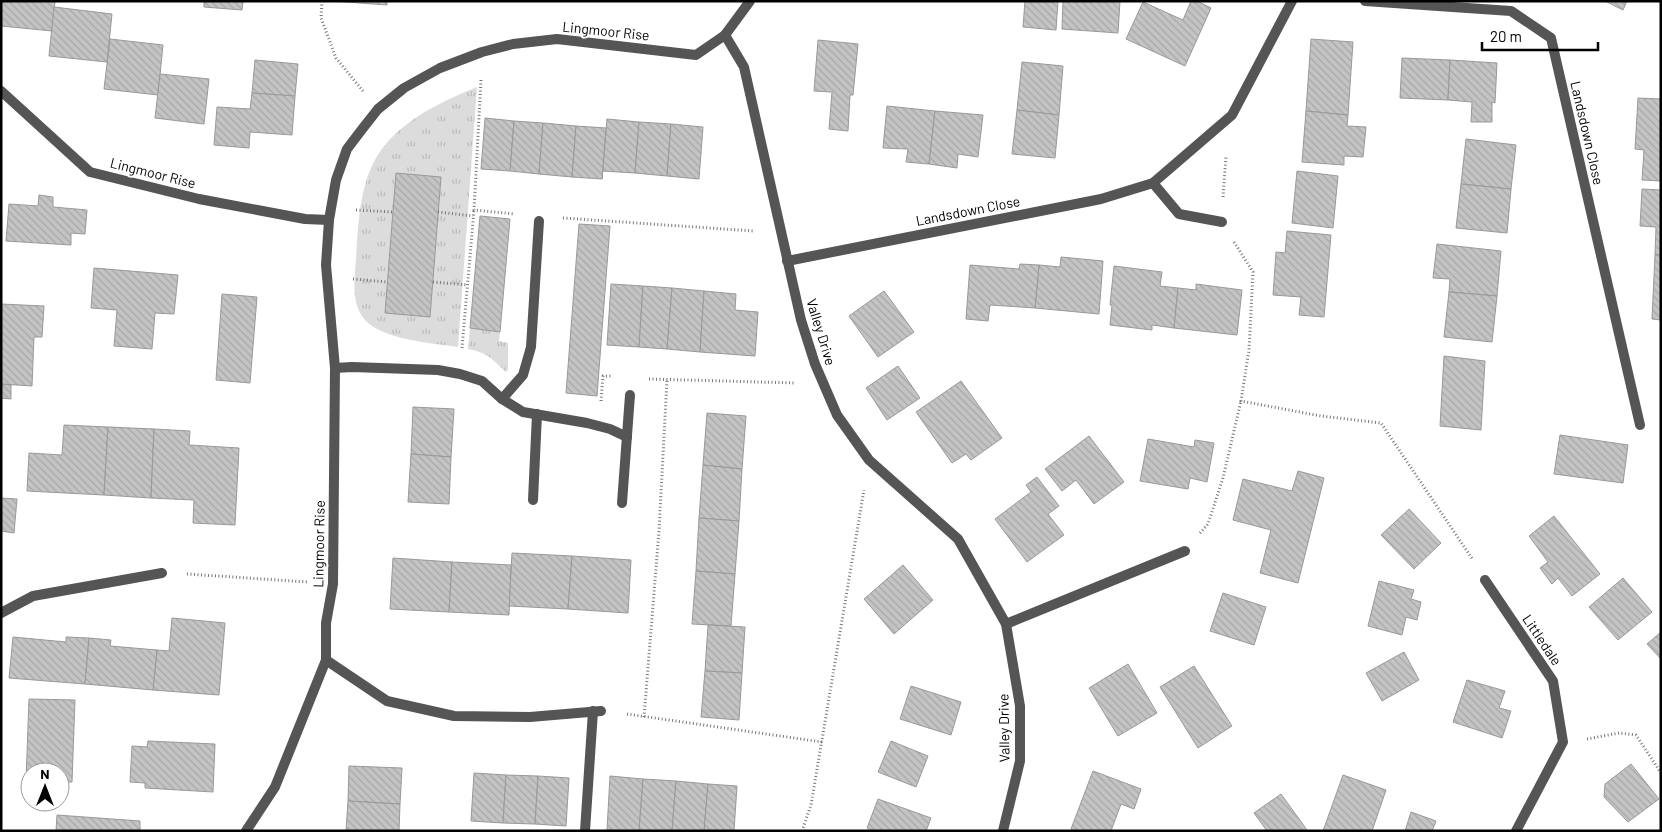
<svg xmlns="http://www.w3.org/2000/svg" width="1662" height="832" viewBox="0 0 1662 832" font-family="Barlow,sans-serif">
<defs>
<pattern id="grass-tufts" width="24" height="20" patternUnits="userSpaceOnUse" patternTransform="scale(1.25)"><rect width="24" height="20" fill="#dcdcdc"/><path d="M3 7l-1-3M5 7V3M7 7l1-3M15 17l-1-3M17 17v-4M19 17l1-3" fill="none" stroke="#bbb"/></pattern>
<pattern id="building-back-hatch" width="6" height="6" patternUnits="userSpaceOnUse" patternTransform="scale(1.25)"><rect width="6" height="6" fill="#c4c4c4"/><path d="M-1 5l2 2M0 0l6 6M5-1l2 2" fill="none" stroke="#a7a7a7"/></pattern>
</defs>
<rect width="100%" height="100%" fill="#fff"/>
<g fill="url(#grass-tufts)">
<path d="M477,87L458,347C432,343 383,340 365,320C350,303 355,278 356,258C358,228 359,195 371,168C390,125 436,104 477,87Z"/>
<path d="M470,328L500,332L499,341L508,343V370L506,372C491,358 488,353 468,349Z"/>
</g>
<g fill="url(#building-back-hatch)" stroke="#999">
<polygon points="1,1 55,1 52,31 1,26"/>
<polygon points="204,1 243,1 242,10 204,7"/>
<polygon points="332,1 387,1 387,5"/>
<polygon points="1025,1 1058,1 1056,30 1023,27"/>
<polygon points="1063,1 1120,1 1118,33 1062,29"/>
<polygon points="1191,1 1197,1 1211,8 1185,66 1126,39 1143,2 1183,20"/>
<polygon points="1605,1 1627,1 1623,10"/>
<polygon points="54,7 112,14 107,62 49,56"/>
<polygon points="110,39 163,45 158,95 104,89"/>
<polygon points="1311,39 1353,42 1348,115 1306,111"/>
<polygon points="818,40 858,44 853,95 850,95 848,131 829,129 832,92 814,91"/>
<polygon points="1402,58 1450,60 1448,100 1400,98"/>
<polygon points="255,60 298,64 295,96 252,93"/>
<polygon points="1450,60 1497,63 1495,103 1492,102 1492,122 1471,122 1472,102 1448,100"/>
<polygon points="1022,62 1063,66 1059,115 1017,110"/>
<polygon points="160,74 209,79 204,124 155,118"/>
<polygon points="252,93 295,96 292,135 250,132 249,148 214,145 217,107 250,109"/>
<polygon points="1638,98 1661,99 1661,181 1642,180 1644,150 1635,149"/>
<polygon points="887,106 935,111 929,164 906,162 908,149 883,148"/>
<polygon points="1017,110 1059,115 1055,158 1012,154"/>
<polygon points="935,111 983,115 978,157 958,154 957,168 929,164"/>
<polygon points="1306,111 1348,115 1347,126 1366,127 1363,157 1344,156 1344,165 1302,162"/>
<polygon points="485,118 514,121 510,171 481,169"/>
<polygon points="607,119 639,122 635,173 602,171 602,179"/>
<polygon points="514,121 543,123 539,174 510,171"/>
<polygon points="639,122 671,124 667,176 635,173"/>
<polygon points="543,123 576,126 572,177 539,174"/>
<polygon points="671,124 703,127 699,179 667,176"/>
<polygon points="576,126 606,128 602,179 572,177"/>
<polygon points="1466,139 1516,145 1511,189 1461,184"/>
<polygon points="1297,171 1338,176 1333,228 1292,223"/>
<polygon points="396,173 441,177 430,317 385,313"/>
<polygon points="1461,184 1511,189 1507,233 1456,228"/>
<polygon points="1642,189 1661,190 1661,255 1655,255 1656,227 1640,226"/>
<polygon points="39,195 53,197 53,207 87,210 85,234 71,233 71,245 6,241 9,204 38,206"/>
<polygon points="480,216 510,219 500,332 470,328"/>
<polygon points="579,224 610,226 597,396 566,393"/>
<polygon points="1287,231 1331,235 1324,317 1299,315 1301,297 1273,295 1276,252 1285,253"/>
<polygon points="1437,244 1501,251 1497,296 1449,292 1450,279 1433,278"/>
<polygon points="1655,255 1661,255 1661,320 1652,319"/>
<polygon points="1061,257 1103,261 1099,314 1035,308 1039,265 1060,267"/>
<polygon points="1020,264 1039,265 1035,308 990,305 988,321 966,319 970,265 1019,269"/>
<polygon points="1114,266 1162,272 1160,286 1178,288 1174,328 1152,325 1152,330 1110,325 1112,305 1110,305"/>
<polygon points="94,268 178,275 174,314 155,313 152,349 114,346 117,310 91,308"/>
<polygon points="611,284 643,286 639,347 607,345"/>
<polygon points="1196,284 1242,290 1237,335 1174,328 1178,288 1196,290"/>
<polygon points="643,286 672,288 667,349 639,347"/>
<polygon points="672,288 704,291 700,352 667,349"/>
<polygon points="704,291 736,294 735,310 758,312 755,356 700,352"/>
<polygon points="884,291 914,332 878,357 849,316"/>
<polygon points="1449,292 1497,296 1492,342 1444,337"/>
<polygon points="222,294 257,297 250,383 216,380"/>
<polygon points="1,304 44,306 42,337 34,337 32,386 1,384"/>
<polygon points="1444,356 1485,361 1481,430 1440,426"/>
<polygon points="898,366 920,398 887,420 866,388"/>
<polygon points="961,381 1002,438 971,460 966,454 952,463 916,412"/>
<polygon points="1,384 11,385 11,399 1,398"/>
<polygon points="413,407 454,409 451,457 411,454"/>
<polygon points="707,413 746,416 742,469 703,465"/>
<polygon points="64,425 108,427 104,495 27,491 29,453 62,455"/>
<polygon points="108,427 154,429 151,498 104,495"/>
<polygon points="154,429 190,431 189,445 239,448 235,525 193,523 194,500 151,498"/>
<polygon points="1560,435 1628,445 1623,483 1554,474"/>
<polygon points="1089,436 1124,482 1094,504 1076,480 1062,491 1045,469"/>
<polygon points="1148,439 1194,447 1195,440 1214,443 1207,482 1190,478 1188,489 1140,481"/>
<polygon points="411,454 451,457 449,504 408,502"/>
<polygon points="703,465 742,469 739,521 699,518"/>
<polygon points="1298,471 1324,478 1298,583 1260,573 1271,530 1233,520 1243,479 1292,491"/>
<polygon points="1037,477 1059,506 1048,514 1064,535 1027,562 995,519 1031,492 1026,485"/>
<polygon points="1,498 17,499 14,533 1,531"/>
<polygon points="1409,509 1441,543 1414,569 1381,535"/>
<polygon points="1554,516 1600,574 1572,596 1558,578 1552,584 1540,568 1548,562 1529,536"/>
<polygon points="699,518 739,521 735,574 696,571"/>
<polygon points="512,553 572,556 568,609 509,606"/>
<polygon points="572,556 631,560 628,613 568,609"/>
<polygon points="393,558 452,562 449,612 390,609"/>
<polygon points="452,562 511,565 509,615 449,612"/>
<polygon points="903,565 933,600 894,634 864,599"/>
<polygon points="696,571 735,574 731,626 692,624"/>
<polygon points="1623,578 1652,612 1618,640 1589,607"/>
<polygon points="1379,581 1414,590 1411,599 1421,602 1417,620 1406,617 1402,635 1368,626"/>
<polygon points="1223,593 1266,607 1254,645 1210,631"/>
<polygon points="172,618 225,623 219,695 153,690 157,650 169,651"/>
<polygon points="708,625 745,627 742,673 705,671"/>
<polygon points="1661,632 1661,659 1647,644"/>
<polygon points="13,637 66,642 66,637 89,638 85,684 9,678"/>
<polygon points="89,638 111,640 110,646 157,650 153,690 85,684"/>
<polygon points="1404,652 1419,680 1382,701 1366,673"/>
<polygon points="1128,664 1157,713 1118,736 1089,688"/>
<polygon points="1194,666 1232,726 1198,748 1160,687"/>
<polygon points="705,671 742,673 739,720 701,717"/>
<polygon points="1467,680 1505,691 1499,708 1511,711 1502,738 1453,722"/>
<polygon points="911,686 961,702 951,735 900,719"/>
<polygon points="29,699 75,700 72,782 60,782 60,772 30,772 30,781 26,781"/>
<polygon points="148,741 215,744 213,792 145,788 145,783 130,782 132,746 147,747"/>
<polygon points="891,741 928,756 916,787 878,772"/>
<polygon points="1631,764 1659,799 1628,822 1604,797 1605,784"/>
<polygon points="349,766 402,768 400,804 348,801"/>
<polygon points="1093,771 1141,789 1134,809 1121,804 1111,831 1075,831 1071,829"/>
<polygon points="474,773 506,775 503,823 471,821"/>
<polygon points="506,775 538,776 535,824 503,823"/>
<polygon points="1343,775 1386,790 1372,831 1323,831"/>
<polygon points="538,776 569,778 566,826 535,824"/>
<polygon points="610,776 643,779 639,831 607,830"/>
<polygon points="643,779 676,781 672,831 639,831"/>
<polygon points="676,781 708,784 704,831 672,831"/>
<polygon points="708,784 737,786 734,831 704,831"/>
<polygon points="1281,794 1307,830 1306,831 1267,831 1254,813"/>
<polygon points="878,799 931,818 926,831 875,831 867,828"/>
<polygon points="348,801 400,804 399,831 346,831"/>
<polygon points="1411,812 1436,821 1432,831 1405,831"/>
<polygon points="57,815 140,821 140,831 56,831"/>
</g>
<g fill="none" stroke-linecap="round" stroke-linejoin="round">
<g stroke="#777" stroke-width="3" stroke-dasharray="1 2.5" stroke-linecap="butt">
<polyline points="322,1 321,18 336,58 363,91"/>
<polyline points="481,80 474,210 515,214"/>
<polyline points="1223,197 1226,156"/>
<polyline points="356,210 393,212"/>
<polyline points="438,212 473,216"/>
<polyline points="563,218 754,231"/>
<polyline points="1234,242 1253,272 1249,350 1241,401 1321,416 1381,423 1473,560"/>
<polyline points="353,279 387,282"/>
<polyline points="433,282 468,285"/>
<polyline points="462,348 474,210"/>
<polyline points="649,379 796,383"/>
<polyline points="601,401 603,376 613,376"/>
<polyline points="1200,533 1208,524 1223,478 1241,401"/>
<polyline points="187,574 308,582"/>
<polyline points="627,714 822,742"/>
<polyline points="644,717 659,531 667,380"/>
<polyline points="1587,739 1619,733 1636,735 1661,773"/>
<polyline points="802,831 811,805 864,490"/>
</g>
<g stroke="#555" stroke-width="10">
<polyline points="502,399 523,375 531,347 539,221"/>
<polyline points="533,500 537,414"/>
<polyline points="585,831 593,711"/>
</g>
<g stroke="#555" stroke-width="10">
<polyline points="750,1 725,35 744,67 801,320 815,364 837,415 869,460 958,539 1006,624 1020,706 1020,761 1003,831"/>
<polyline points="1365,1 1511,11 1551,38 1640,425"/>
<polyline points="1,91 90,172 199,199 305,219 329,220"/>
<polyline points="1153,183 1179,214 1222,222"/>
<polyline points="787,261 1101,199 1153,183 1232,115 1292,1"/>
<polyline points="335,368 352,367 438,370 460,374 482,381 502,399 523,412 587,423 610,429 627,437"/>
<polyline points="622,503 630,395"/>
<polyline points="1485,580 1553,681 1563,742 1516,831"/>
<polyline points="1,613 33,596 162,573"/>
<polyline points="1006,624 1185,551"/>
<polyline points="326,660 387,701 454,716 530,717 601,711"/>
<polyline points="246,831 275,787 326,660 326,623 333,584 335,368 326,265 329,220 336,180 347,149 363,128 378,109 404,88 440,68 482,52 513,44 557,39 696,55 725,35"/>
</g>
</g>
<g text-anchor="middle" stroke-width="4" stroke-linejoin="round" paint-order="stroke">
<g font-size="14" fill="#000" stroke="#fff">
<text transform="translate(606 31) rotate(6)" y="5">Lingmoor Rise</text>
<text transform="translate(1587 133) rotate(77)" y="5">Landsdown Close</text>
<text transform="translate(153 173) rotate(14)" y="5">Lingmoor Rise</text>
<text transform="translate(968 211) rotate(-11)" y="5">Landsdown Close</text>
<text transform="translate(821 332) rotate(73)" y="5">Valley Drive</text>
<text transform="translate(319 544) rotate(-89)" y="5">Lingmoor Rise</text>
<text transform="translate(1542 640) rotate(56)" y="5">Littledale</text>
<text transform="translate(1004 728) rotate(-91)" y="5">Valley Drive</text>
</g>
</g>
<rect width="1662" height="832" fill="none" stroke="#000000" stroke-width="5"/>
<g transform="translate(45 787)"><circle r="24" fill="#ffffff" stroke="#999999"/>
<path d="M0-4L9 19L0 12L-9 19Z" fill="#000000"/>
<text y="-8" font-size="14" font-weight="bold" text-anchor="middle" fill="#000000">N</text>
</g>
<path d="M1482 42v8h116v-8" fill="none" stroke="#000000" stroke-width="2.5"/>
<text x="1490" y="42" font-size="15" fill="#000000" stroke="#ffffff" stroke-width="4" paint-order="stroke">20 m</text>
</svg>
